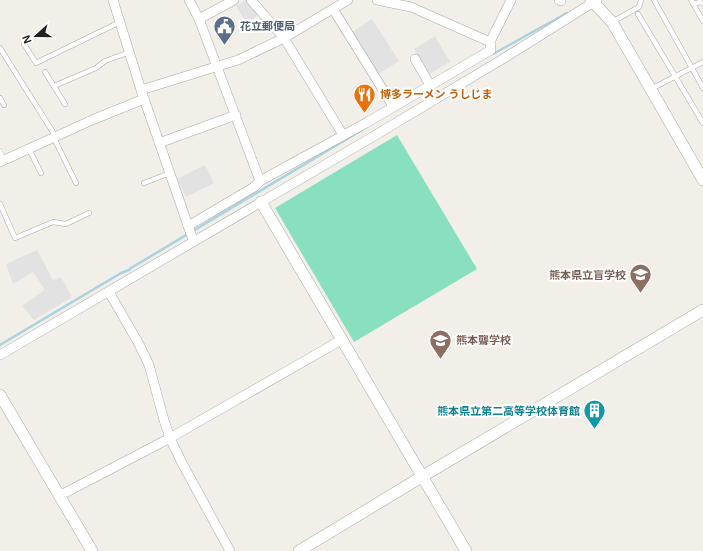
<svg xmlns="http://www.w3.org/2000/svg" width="703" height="551" viewBox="0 0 703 551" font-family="Arial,'Noto Sans JP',sans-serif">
<rect width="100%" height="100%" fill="#f2efe9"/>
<polygon fill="#88e0be" points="397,135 477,269 354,342 275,208"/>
<g fill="#e2e2e2">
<polygon points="246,0 249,0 258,15 246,23 236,6"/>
<polygon points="372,19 399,61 378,74 352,32"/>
<polygon points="435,36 450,62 429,74 414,49"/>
<polygon points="205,165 214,183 186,197 177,179"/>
<polygon points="37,250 53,280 61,277 72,297 34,320 22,306 45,290 33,272 13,284 6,264"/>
</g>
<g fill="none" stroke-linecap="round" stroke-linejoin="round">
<g stroke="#aad3df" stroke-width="2.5">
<polyline points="493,54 567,13"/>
<polyline points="0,345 121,273 129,270 131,268 362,130"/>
</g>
<defs>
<g id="service">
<polyline points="654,0 703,88"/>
<polyline points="691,0 703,21"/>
<polyline points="693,4 700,2 703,3"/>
<polyline points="638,14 703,123"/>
<polyline points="612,22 639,7 641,0"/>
<polyline points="24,44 36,63 120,22"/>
<polyline points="0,48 56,137"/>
<polyline points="45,72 65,104"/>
<polyline points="54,86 96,68 105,61 130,52"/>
<polyline points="651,89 703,62"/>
<polyline points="0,98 4,105"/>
<polyline points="54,138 76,183"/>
<polyline points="29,149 41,173"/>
<polyline points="0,151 4,160"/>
<polyline points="144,183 170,173"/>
<polyline points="0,204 15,238 53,222 66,224 89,213"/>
</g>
<g id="minor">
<polyline points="113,0 141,90 193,240"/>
<polyline points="189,0 199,19 260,181"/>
<polyline points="251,0 284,38 343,135"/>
<polyline points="377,0 411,7 490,42"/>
<polyline points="559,0 561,1"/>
<polyline points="333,9 393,106"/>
<polyline points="199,19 234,0"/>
<polyline points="415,59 430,85"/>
<polyline points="141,90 238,60 284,38 348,0"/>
<polyline points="159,143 236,115"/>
<polyline points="0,162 92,120 144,99"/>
<polyline points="188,226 254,187 260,181 366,123 491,50 490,42 511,0"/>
<polyline points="109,292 139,344 149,365 164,420 170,438 182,463 230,551"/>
<polyline points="0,355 374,136 506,57 597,0"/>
<polyline points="59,496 170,438 343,339"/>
</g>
<g id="tertiary">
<polyline points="591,0 612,22 703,180"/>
<polyline points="261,202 466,551"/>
<polyline points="0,395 92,551"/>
<polyline points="299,551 423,476 703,310"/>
</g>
</defs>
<use href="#service" stroke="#a9a9a9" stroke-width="5.5"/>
<use href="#minor" stroke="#a9a9a9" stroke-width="10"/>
<use href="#tertiary" stroke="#a9a9a9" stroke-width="12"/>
<use href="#service" stroke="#fff" stroke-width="4.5"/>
<use href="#minor" stroke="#fff" stroke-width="9"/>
<use href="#tertiary" stroke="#fff" stroke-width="11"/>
</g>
<defs>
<symbol id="civic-pin" viewBox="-11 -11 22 30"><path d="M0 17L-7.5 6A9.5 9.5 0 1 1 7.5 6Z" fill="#5c6f8a" stroke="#fff"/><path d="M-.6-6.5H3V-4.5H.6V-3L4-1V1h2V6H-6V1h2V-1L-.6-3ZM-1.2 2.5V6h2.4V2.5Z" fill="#fff"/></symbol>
<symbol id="restaurant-pin" viewBox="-11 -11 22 30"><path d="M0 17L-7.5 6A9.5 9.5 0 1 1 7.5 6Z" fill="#e8710a" stroke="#fff"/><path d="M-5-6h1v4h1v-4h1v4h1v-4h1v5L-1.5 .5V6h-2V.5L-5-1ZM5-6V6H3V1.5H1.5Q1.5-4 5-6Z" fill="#fff"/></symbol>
<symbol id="school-pin" viewBox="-11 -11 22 30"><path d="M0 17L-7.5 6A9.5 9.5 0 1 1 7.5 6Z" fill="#8d6e63" stroke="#fff"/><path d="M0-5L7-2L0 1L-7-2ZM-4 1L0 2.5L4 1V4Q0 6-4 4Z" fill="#fff"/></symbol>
<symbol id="building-pin" viewBox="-11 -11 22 30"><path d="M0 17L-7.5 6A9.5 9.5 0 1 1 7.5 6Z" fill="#0f9aa8" stroke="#fff"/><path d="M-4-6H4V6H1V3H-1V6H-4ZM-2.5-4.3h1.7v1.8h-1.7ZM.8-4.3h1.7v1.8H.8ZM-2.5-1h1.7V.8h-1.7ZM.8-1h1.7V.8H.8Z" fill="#fff"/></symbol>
</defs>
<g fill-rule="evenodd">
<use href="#civic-pin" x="212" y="14" width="25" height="34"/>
<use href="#restaurant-pin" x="352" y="82" width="25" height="34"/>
<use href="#school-pin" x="628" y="262" width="25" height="34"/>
<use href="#school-pin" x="428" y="328" width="25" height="34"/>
<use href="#building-pin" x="582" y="398" width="25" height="34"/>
</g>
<g text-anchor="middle" stroke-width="4" stroke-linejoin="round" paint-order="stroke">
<g font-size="11" font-weight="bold" fill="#4e5e75" stroke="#fff" text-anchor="start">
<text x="240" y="30">花立郵便局</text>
</g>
<g font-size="11" font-weight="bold" fill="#c56008" stroke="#fff" text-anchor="start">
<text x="380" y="98">博多ラーメン うしじま</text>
</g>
<g font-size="11" font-weight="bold" fill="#785e54" stroke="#fff" text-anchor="end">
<text x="626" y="279">熊本県立盲学校</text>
<text x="456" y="344" text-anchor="start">熊本聾学校</text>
</g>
<g font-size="11" font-weight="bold" fill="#0d838f" stroke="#fff" text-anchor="end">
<text x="580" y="415">熊本県立第二高等学校体育館</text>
</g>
</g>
<g transform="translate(36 36) rotate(249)" stroke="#ffffff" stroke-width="3" paint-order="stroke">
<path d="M0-3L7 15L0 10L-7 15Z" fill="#222222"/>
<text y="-6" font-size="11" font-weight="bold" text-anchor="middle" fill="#222222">N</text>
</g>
</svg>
